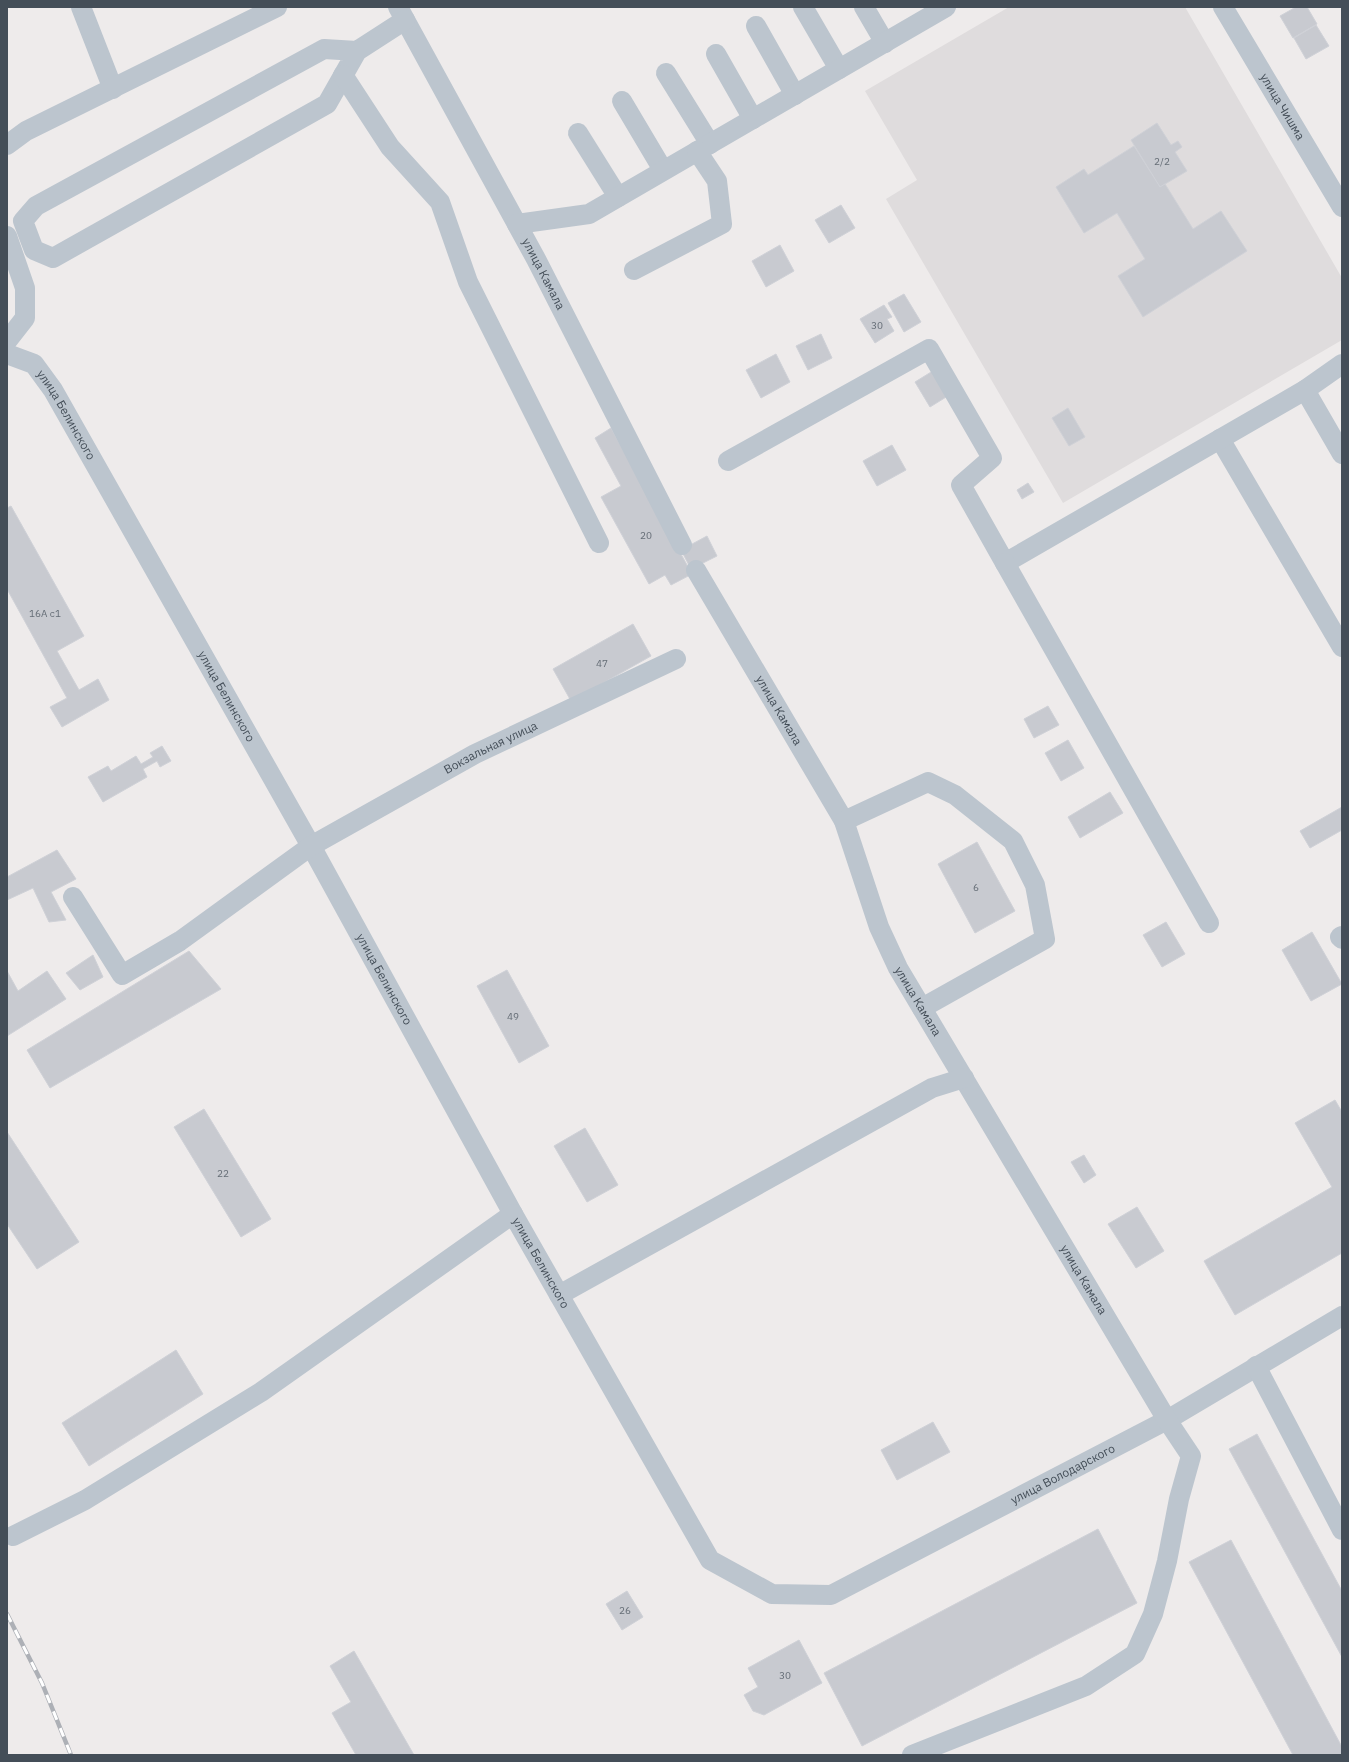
<svg xmlns="http://www.w3.org/2000/svg" width="1349" height="1762" viewBox="0 0 1349 1762" font-family="'IBM Plex Sans',sans-serif">
<rect width="100%" height="100%" fill="#eeebeb"/>
<polygon fill="#dfdcdd" points="1009,7 1185,7 1342,278 1342,340 1063,503 886,199 917,180 865,91"/>
<g fill="#c8cad0" stroke="#cfd1d7">
<polygon points="1296,7 1307,7 1317,24 1293,38 1280,16"/>
<polygon points="1316,25 1329,46 1306,59 1294,38"/>
<polygon points="1157,123 1171,145 1178,141 1182,147 1175,152 1187,171 1160,187 1131,140"/>
<polygon points="1134,146 1160,187 1165,184 1193,229 1221,211 1247,251 1143,317 1118,276 1145,259 1117,213 1084,233 1056,187 1084,169 1088,175"/>
<polygon points="841,205 855,228 829,243 815,220"/>
<polygon points="780,245 794,271 766,287 752,261"/>
<polygon points="904,294 921,322 904,332 888,303"/>
<polygon points="884,305 892,317 887,319 894,331 875,343 860,319"/>
<polygon points="821,334 832,358 808,370 796,346"/>
<polygon points="776,354 790,382 761,398 746,370"/>
<polygon points="936,369 951,394 930,407 915,382"/>
<polygon points="1068,408 1085,437 1069,446 1052,418"/>
<polygon points="611,428 692,574 671,585 665,575 649,584 601,497 621,486 595,438"/>
<polygon points="892,445 906,470 877,486 863,461"/>
<polygon points="1028,483 1034,492 1022,499 1017,490"/>
<polygon points="11,506 84,636 57,651 79,690 98,679 109,700 62,727 50,707 67,698 7,589 7,508"/>
<polygon points="707,536 717,556 691,569 681,550"/>
<polygon points="633,624 651,656 571,701 553,669"/>
<polygon points="1048,706 1059,725 1034,738 1024,719"/>
<polygon points="1068,740 1084,768 1061,781 1045,753"/>
<polygon points="162,746 171,761 160,767 157,761 143,769 147,777 103,802 88,777 108,766 111,771 136,756 141,764 153,757 150,753"/>
<polygon points="1110,792 1123,813 1080,838 1068,817"/>
<polygon points="1342,807 1342,830 1310,848 1300,831"/>
<polygon points="977,842 1015,911 975,933 938,864"/>
<polygon points="57,850 76,879 51,892 66,920 49,922 33,888 7,900 7,877"/>
<polygon points="1166,922 1185,954 1162,967 1143,935"/>
<polygon points="1312,932 1342,984 1311,1001 1282,950"/>
<polygon points="189,951 221,989 50,1088 27,1050"/>
<polygon points="93,955 103,977 80,990 66,973"/>
<polygon points="507,970 549,1046 519,1063 477,986"/>
<polygon points="7,971 18,991 47,971 66,999 7,1036"/>
<polygon points="1335,1100 1342,1112 1342,1253 1235,1315 1204,1261 1332,1187 1295,1123"/>
<polygon points="204,1109 271,1219 241,1237 174,1127"/>
<polygon points="585,1128 618,1185 587,1202 554,1146"/>
<polygon points="7,1132 79,1242 37,1269 7,1224"/>
<polygon points="1084,1155 1096,1175 1084,1183 1071,1162"/>
<polygon points="1137,1207 1164,1251 1136,1268 1108,1224"/>
<polygon points="176,1350 203,1394 89,1466 62,1423"/>
<polygon points="933,1422 950,1452 897,1480 881,1450"/>
<polygon points="1257,1434 1342,1591 1342,1657 1229,1449"/>
<polygon points="1098,1529 1137,1603 862,1746 824,1673"/>
<polygon points="1231,1540 1342,1747 1342,1755 1293,1755 1189,1562"/>
<polygon points="627,1591 643,1617 622,1630 606,1604"/>
<polygon points="799,1640 822,1683 764,1715 753,1711 744,1695 758,1687 748,1668"/>
<polygon points="354,1651 414,1755 356,1755 332,1713 351,1702 330,1666"/>
</g>
<g fill="none" stroke-linecap="round" stroke-linejoin="round">
<g stroke="#bcc5ce" stroke-width="20">
<polyline points="81,7 113,89"/>
<path id="s1" d="M398,7L536,259L682,545"/>
<polyline points="803,7 839,69"/>
<polyline points="864,7 885,43"/>
<path id="s2" d="M1223,7L1342,207"/>
<polyline points="756,26 795,95"/>
<polyline points="357,51 327,104 53,258 34,250 23,221 36,206 324,49 357,51 405,20"/>
<polyline points="716,54 753,119"/>
<polyline points="666,73 710,144"/>
<polyline points="343,75 390,147 440,202 468,282 599,543"/>
<polyline points="622,101 663,170"/>
<polyline points="578,133 618,197"/>
<polyline points="7,145 26,131 277,7"/>
<polyline points="517,224 589,214 946,7"/>
<polyline points="7,236 25,288 25,318 7,341"/>
<polyline points="634,270 722,224 717,181 697,151"/>
<path id="s3" d="M7,354L34,364L53,390L311,846L513,1214L710,1560L772,1594L831,1595L1167,1420L1342,1316"/>
<polyline points="1305,390 1342,454"/>
<polyline points="1220,439 1342,647"/>
<polyline points="728,461 929,349 992,458 961,485 1005,563 1305,390 1342,364"/>
<polyline points="1005,563 1209,923"/>
<path id="s4" d="M696,570L844,821L879,927L898,968L1167,1420L1191,1456L1179,1499L1167,1561L1153,1614L1135,1654L1086,1686L912,1755"/>
<polyline points="844,821 928,782 955,795 1013,841 1035,885 1045,939 922,1008"/>
<path id="s5" d="M73,897L122,975L180,941L311,846L475,754L676,659"/>
<polyline points="1342,936 1340,937 1342,939"/>
<polyline points="559,1295 932,1088 964,1078"/>
<polyline points="1256,1366 1342,1530"/>
<polyline points="13,1536 85,1500 261,1392 513,1214"/>
</g>
<defs>
<polyline id="rail" points="7,1614 42,1683 71,1755"/>
</defs>
<use href="#rail" stroke="#adb0b6" stroke-width="4.5"/>
<use href="#rail" stroke="#fff" stroke-width="3" stroke-dasharray="9" stroke-linecap="butt"/>
</g>
<g text-anchor="middle" stroke-width="3.5" stroke-linejoin="round" paint-order="stroke">
<g font-size="10" fill="#656d76">
<text x="1162" y="165">2/2</text>
<text x="877" y="329">30</text>
<text x="646" y="539">20</text>
<text x="45" y="617">16А с1</text>
<text x="602" y="667">47</text>
<text x="976" y="891">6</text>
<text x="513" y="1020">49</text>
<text x="223" y="1177">22</text>
<text x="625" y="1614">26</text>
<text x="785" y="1679">30</text>
</g>
<g font-size="12" fill="#444e58" stroke="#fff">
<text dy="4" stroke="none"><textPath href="#s2" startOffset="116">улица Чишма</textPath></text>
<text dy="4" stroke="none"><textPath href="#s1" startOffset="304">улица Камала</textPath></text>
<text dy="4" stroke="none"><textPath href="#s3" startOffset="89">улица Белинского</textPath></text>
<text dy="4" stroke="none"><textPath href="#s3" startOffset="413">улица Белинского</textPath></text>
<text dy="4" stroke="none"><textPath href="#s4" startOffset="163">улица Камала</textPath></text>
<text dy="4" stroke="none"><textPath href="#s5" startOffset="526">Вокзальная улица</textPath></text>
<text dy="4" stroke="none"><textPath href="#s3" startOffset="737">улица Белинского</textPath></text>
<text dy="4" stroke="none"><textPath href="#s4" startOffset="487">улица Камала</textPath></text>
<text dy="4" stroke="none"><textPath href="#s3" startOffset="1061">улица Белинского</textPath></text>
<text dy="4" stroke="none"><textPath href="#s4" startOffset="811">улица Камала</textPath></text>
<text dy="4" stroke="none"><textPath href="#s3" startOffset="1794">улица Володарского</textPath></text>
</g>
</g>
<rect width="1349" height="1762" fill="none" stroke="#444e58" stroke-width="16"/>
</svg>
